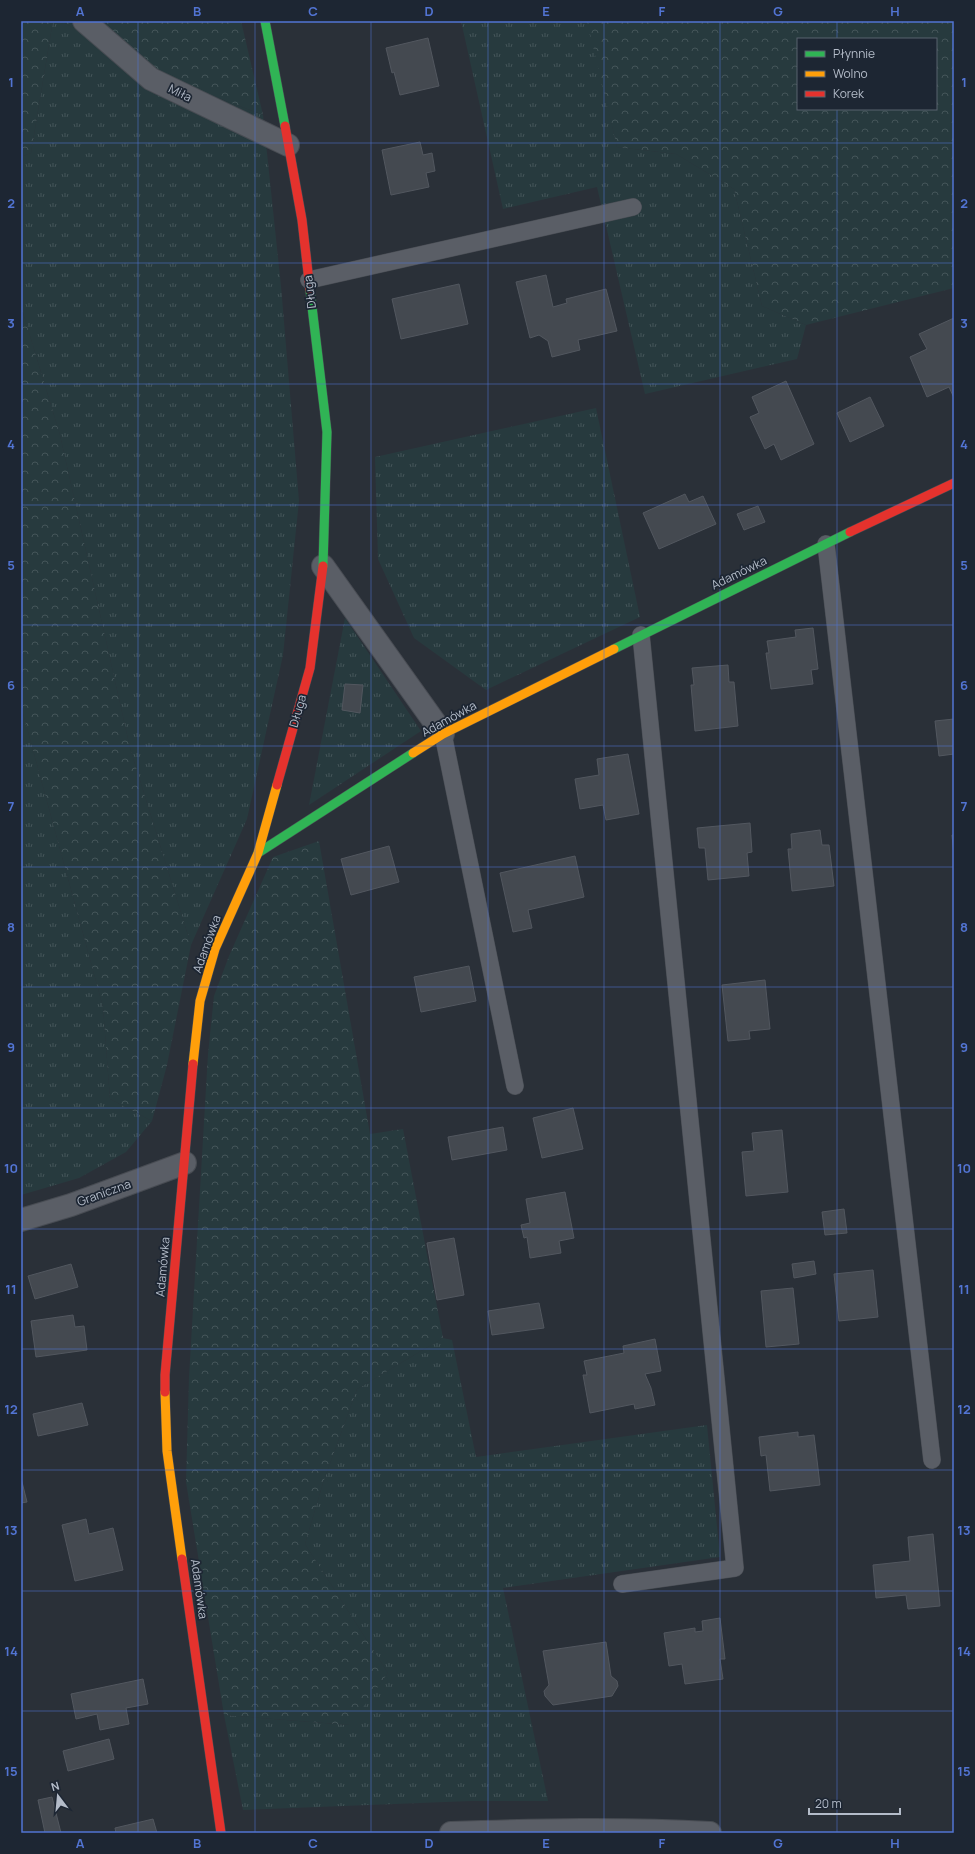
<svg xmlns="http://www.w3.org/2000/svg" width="975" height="1854" viewBox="0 0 975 1854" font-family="Manrope,sans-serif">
<defs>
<pattern id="grass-tufts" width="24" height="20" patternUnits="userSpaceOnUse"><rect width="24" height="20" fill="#273a3e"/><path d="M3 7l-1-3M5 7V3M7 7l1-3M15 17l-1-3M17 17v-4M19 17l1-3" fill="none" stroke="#445559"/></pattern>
<pattern id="forest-crowns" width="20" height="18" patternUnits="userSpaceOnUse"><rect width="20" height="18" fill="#273a3e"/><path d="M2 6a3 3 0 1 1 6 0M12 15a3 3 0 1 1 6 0" fill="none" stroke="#445559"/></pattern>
</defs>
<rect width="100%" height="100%" fill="#2a3038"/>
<g fill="url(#grass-tufts)">
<polygon points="53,21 61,21 160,76 263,115 281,286 299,501 283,655 247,819 191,945 130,748 60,435 21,306 21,157 31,153"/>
<polygon points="461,21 588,21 617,147 676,154 734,189 762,306 806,325 797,359 645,394 597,187 503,209"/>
<polygon points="596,408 640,617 486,690 414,638 378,559 375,457"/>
<polygon points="345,618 421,731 309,805"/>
<polygon points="21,706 103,1007 110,1099 152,1121 126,1152 79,1178 21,1195"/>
<polygon points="443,1338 452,1340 476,1457 707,1425 720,1557 503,1588 548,1801 471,1801 243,1810 224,1715 349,1725 388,1673 305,1544 323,1483 357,1389"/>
</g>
<g fill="url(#forest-crowns)" fill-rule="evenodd">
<polygon points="21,21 53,21 31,153 21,157"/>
<polygon points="61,21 241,21 263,115 160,76"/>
<path d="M587,21H954V288L806,325L762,306L734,189L676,154L617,147ZM798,39H936V109H798Z"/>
<polygon points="21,306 60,435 130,748 191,945 167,1065 152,1121 110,1099 103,1007 21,706"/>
<polygon points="319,841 370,1134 403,1129 443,1338 357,1389 323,1483 305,1544 388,1673 350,1725 224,1715 186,1482 189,1377 208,1054 214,996 229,956 273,857"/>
</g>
<g fill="#444950" stroke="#52575f">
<polygon points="428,38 439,86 400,95 394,72 392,73 386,48"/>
<polygon points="420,142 423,155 432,153 435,171 426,173 429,187 391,195 382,150"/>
<polygon points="546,275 553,307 567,303 566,299 606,289 617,331 578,340 580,350 552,357 548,341 539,335 530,338 516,282"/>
<polygon points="459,284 468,324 401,339 392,299"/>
<polygon points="954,318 954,398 949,387 927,397 910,357 927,349 919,334"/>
<polygon points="786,381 814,444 781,460 774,444 765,449 750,417 759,413 752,397"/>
<polygon points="870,397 884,426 850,442 837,413"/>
<polygon points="685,494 689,502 703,496 716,524 659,549 643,513"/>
<polygon points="758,506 765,522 744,530 737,514"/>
<polygon points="813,628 818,669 811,670 813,684 771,689 766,653 769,653 767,641 796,637 795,630"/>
<polygon points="728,665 729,682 734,682 738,726 695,731 691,685 694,685 692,668"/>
<polygon points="345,684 363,685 360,713 342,710"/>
<polygon points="954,719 954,754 939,756 935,721"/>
<polygon points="628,754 639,814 606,820 603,805 580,809 575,779 599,775 597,759"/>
<polygon points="750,823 752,852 747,853 749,876 708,880 705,848 699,848 697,828"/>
<polygon points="820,830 822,845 829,845 834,886 792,891 788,849 792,849 791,834"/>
<polygon points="952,835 954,835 954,857"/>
<polygon points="389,846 399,882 351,895 341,859"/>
<polygon points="575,856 584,897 528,910 532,928 513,932 500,873"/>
<polygon points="469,966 476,1001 421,1012 414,977"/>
<polygon points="765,980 770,1029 749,1031 750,1039 728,1041 722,985"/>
<polygon points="573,1108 583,1149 542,1158 533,1118"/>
<polygon points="503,1127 507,1150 452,1160 448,1137"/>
<polygon points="782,1130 788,1192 746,1196 742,1152 754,1151 752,1133"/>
<polygon points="565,1192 574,1238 559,1241 561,1253 530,1258 527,1237 524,1238 521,1225 530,1223 526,1199"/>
<polygon points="844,1209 847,1233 825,1235 822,1212"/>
<polygon points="454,1238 464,1295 437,1300 427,1243"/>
<polygon points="814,1261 816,1274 794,1278 792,1264"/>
<polygon points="71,1264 78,1287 35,1299 28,1276"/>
<polygon points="873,1270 878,1317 839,1321 834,1274"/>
<polygon points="793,1288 799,1344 766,1347 761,1291"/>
<polygon points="539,1303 544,1328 492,1335 488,1311"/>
<polygon points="73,1315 75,1327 84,1326 87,1350 36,1357 31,1321"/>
<polygon points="655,1339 661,1371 645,1374 651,1388 655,1405 635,1409 634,1404 590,1413 583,1375 587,1375 584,1361 624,1353 623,1346"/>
<polygon points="82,1403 88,1425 38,1436 33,1414"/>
<polygon points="798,1432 798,1437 814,1435 820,1485 770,1491 766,1455 761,1456 759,1437"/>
<polygon points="21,1478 27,1502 21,1503"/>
<polygon points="86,1519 89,1534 113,1528 123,1570 75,1581 62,1525"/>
<polygon points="933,1534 940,1606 908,1609 906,1595 876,1598 873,1565 910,1561 908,1537"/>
<polygon points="720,1618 725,1659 720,1659 723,1679 685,1684 682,1664 669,1666 664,1633 695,1628 695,1632 703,1631 702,1621"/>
<polygon points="606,1642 611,1676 617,1681 618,1686 612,1696 553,1705 545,1696 544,1691 549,1685 543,1651"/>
<polygon points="143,1679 148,1704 126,1708 129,1724 100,1730 97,1714 76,1719 71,1694"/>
<polygon points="109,1739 114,1759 68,1771 63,1751"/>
<polygon points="52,1797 61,1833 45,1833 38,1800"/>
<polygon points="153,1819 157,1833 116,1833 115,1828"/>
</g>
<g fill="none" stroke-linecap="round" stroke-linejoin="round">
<defs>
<g id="lane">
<polyline points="309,280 633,207"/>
<polyline points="826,544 932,1460"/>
<polyline points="443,734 515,1086"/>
<polyline points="622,1584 735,1568 641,635"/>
</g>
<g id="street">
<polyline points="84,21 151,79 288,145"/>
<polyline points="323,566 443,734"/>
<polyline points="21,1220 71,1205 185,1163"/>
<path d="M451,1833C537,1830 623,1828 710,1833"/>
</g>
<g id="fast">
<polyline points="265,21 285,126"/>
<polyline points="310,290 327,432 323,566"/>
<polyline points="614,649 850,532"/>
<polyline points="258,853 413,753"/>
</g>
<g id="slow">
<polyline points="413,753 443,734 614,649"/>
<polyline points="193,1064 200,1001 215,949 258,853 277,785"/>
<polyline points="165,1392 167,1451 182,1559"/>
</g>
<g id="jam">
<polyline points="285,126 302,220 310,290"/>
<polyline points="850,532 954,483"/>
<polyline points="277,785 310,668 323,566"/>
<polyline points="165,1392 165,1375 193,1064"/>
<polyline points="182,1559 221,1833"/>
</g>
</defs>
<use href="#lane" stroke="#484c53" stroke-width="18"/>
<use href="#street" stroke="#484c53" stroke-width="24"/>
<use href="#fast" stroke="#484c53" stroke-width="10"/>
<use href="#slow" stroke="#484c53" stroke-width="10"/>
<use href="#jam" stroke="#484c53" stroke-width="10"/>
<use href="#lane" stroke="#5a5e66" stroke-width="17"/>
<use href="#street" stroke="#5a5e66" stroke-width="22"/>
<use href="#fast" stroke="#30b455" stroke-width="9"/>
<use href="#slow" stroke="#ff9f0a" stroke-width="9"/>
<use href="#jam" stroke="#e5322d" stroke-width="9"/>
</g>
<path fill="none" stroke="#5274d3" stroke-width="1" stroke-opacity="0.55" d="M138,21V1833M255,21V1833M371,21V1833M488,21V1833M604,21V1833M720,21V1833M837,21V39M837,109V1833M21,143H954M21,263H954M21,384H954M21,505H954M21,625H954M21,746H954M21,867H954M21,987H954M21,1108H954M21,1229H954M21,1349H954M21,1470H954M21,1591H954M21,1711H954"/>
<g text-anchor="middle" stroke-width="3.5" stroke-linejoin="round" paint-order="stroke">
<g font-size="12" fill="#b4bcc9" stroke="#1d2633">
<text transform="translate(180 93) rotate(26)" y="4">Miła</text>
<text transform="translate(310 292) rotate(-97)" y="4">Długa</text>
<text transform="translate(739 573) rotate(-26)" y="4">Adamówka</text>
<text transform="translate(298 711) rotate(-74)" y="4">Długa</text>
<text transform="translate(449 719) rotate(-29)" y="4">Adamówka</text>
<text transform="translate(207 944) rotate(-70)" y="4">Adamówka</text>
<text transform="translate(104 1193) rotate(-20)" y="4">Graniczna</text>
<text transform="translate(163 1267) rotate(-85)" y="4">Adamówka</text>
<text transform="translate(199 1589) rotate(82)" y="4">Adamówka</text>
</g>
</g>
<rect width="975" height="1854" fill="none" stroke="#1d2633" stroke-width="44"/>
<rect x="797" y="38" width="140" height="72" fill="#1d2633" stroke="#59626f"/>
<rect x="805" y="51" width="20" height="6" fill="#30b455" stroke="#59626f"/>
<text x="833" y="58" font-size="12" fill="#b4bcc9">Płynnie</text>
<rect x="805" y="71" width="20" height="6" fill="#ff9f0a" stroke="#59626f"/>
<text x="833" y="78" font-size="12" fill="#b4bcc9">Wolno</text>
<rect x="805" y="91" width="20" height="6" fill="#e5322d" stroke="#59626f"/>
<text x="833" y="98" font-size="12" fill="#b4bcc9">Korek</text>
<g transform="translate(58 1796) rotate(344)" stroke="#1d2633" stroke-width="3" paint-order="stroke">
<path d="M0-3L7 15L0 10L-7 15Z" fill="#b4bcc9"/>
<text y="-6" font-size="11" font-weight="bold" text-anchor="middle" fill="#b4bcc9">N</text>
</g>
<path d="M809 1808v6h91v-6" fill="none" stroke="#b4bcc9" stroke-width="2"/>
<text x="815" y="1808" font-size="12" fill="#b4bcc9" stroke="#1d2633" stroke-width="3" paint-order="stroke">20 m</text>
<rect x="22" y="22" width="931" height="1810" fill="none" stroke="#5274d3" stroke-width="1.5"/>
<g font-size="13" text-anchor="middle" font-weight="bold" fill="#5274d3">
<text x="80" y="16">A</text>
<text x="197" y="16">B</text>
<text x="313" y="16">C</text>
<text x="429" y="16">D</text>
<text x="546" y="16">E</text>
<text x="662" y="16">F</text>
<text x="778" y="16">G</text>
<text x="895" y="16">H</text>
<text x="11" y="87">1</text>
<text x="964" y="87">1</text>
<text x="11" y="208">2</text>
<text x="964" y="208">2</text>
<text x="11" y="328">3</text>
<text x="964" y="328">3</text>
<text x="11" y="449">4</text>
<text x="964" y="449">4</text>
<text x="11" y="570">5</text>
<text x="964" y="570">5</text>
<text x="11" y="690">6</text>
<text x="964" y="690">6</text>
<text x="11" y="811">7</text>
<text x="964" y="811">7</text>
<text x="11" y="932">8</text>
<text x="964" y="932">8</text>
<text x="11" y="1052">9</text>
<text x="964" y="1052">9</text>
<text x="11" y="1173">10</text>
<text x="964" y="1173">10</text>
<text x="11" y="1294">11</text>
<text x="964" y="1294">11</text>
<text x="11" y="1414">12</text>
<text x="964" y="1414">12</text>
<text x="11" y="1535">13</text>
<text x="964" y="1535">13</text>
<text x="11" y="1656">14</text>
<text x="964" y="1656">14</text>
<text x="11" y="1776">15</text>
<text x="964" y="1776">15</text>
<text x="80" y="1848">A</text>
<text x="197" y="1848">B</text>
<text x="313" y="1848">C</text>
<text x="429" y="1848">D</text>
<text x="546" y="1848">E</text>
<text x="662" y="1848">F</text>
<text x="778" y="1848">G</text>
<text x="895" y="1848">H</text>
</g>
</svg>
